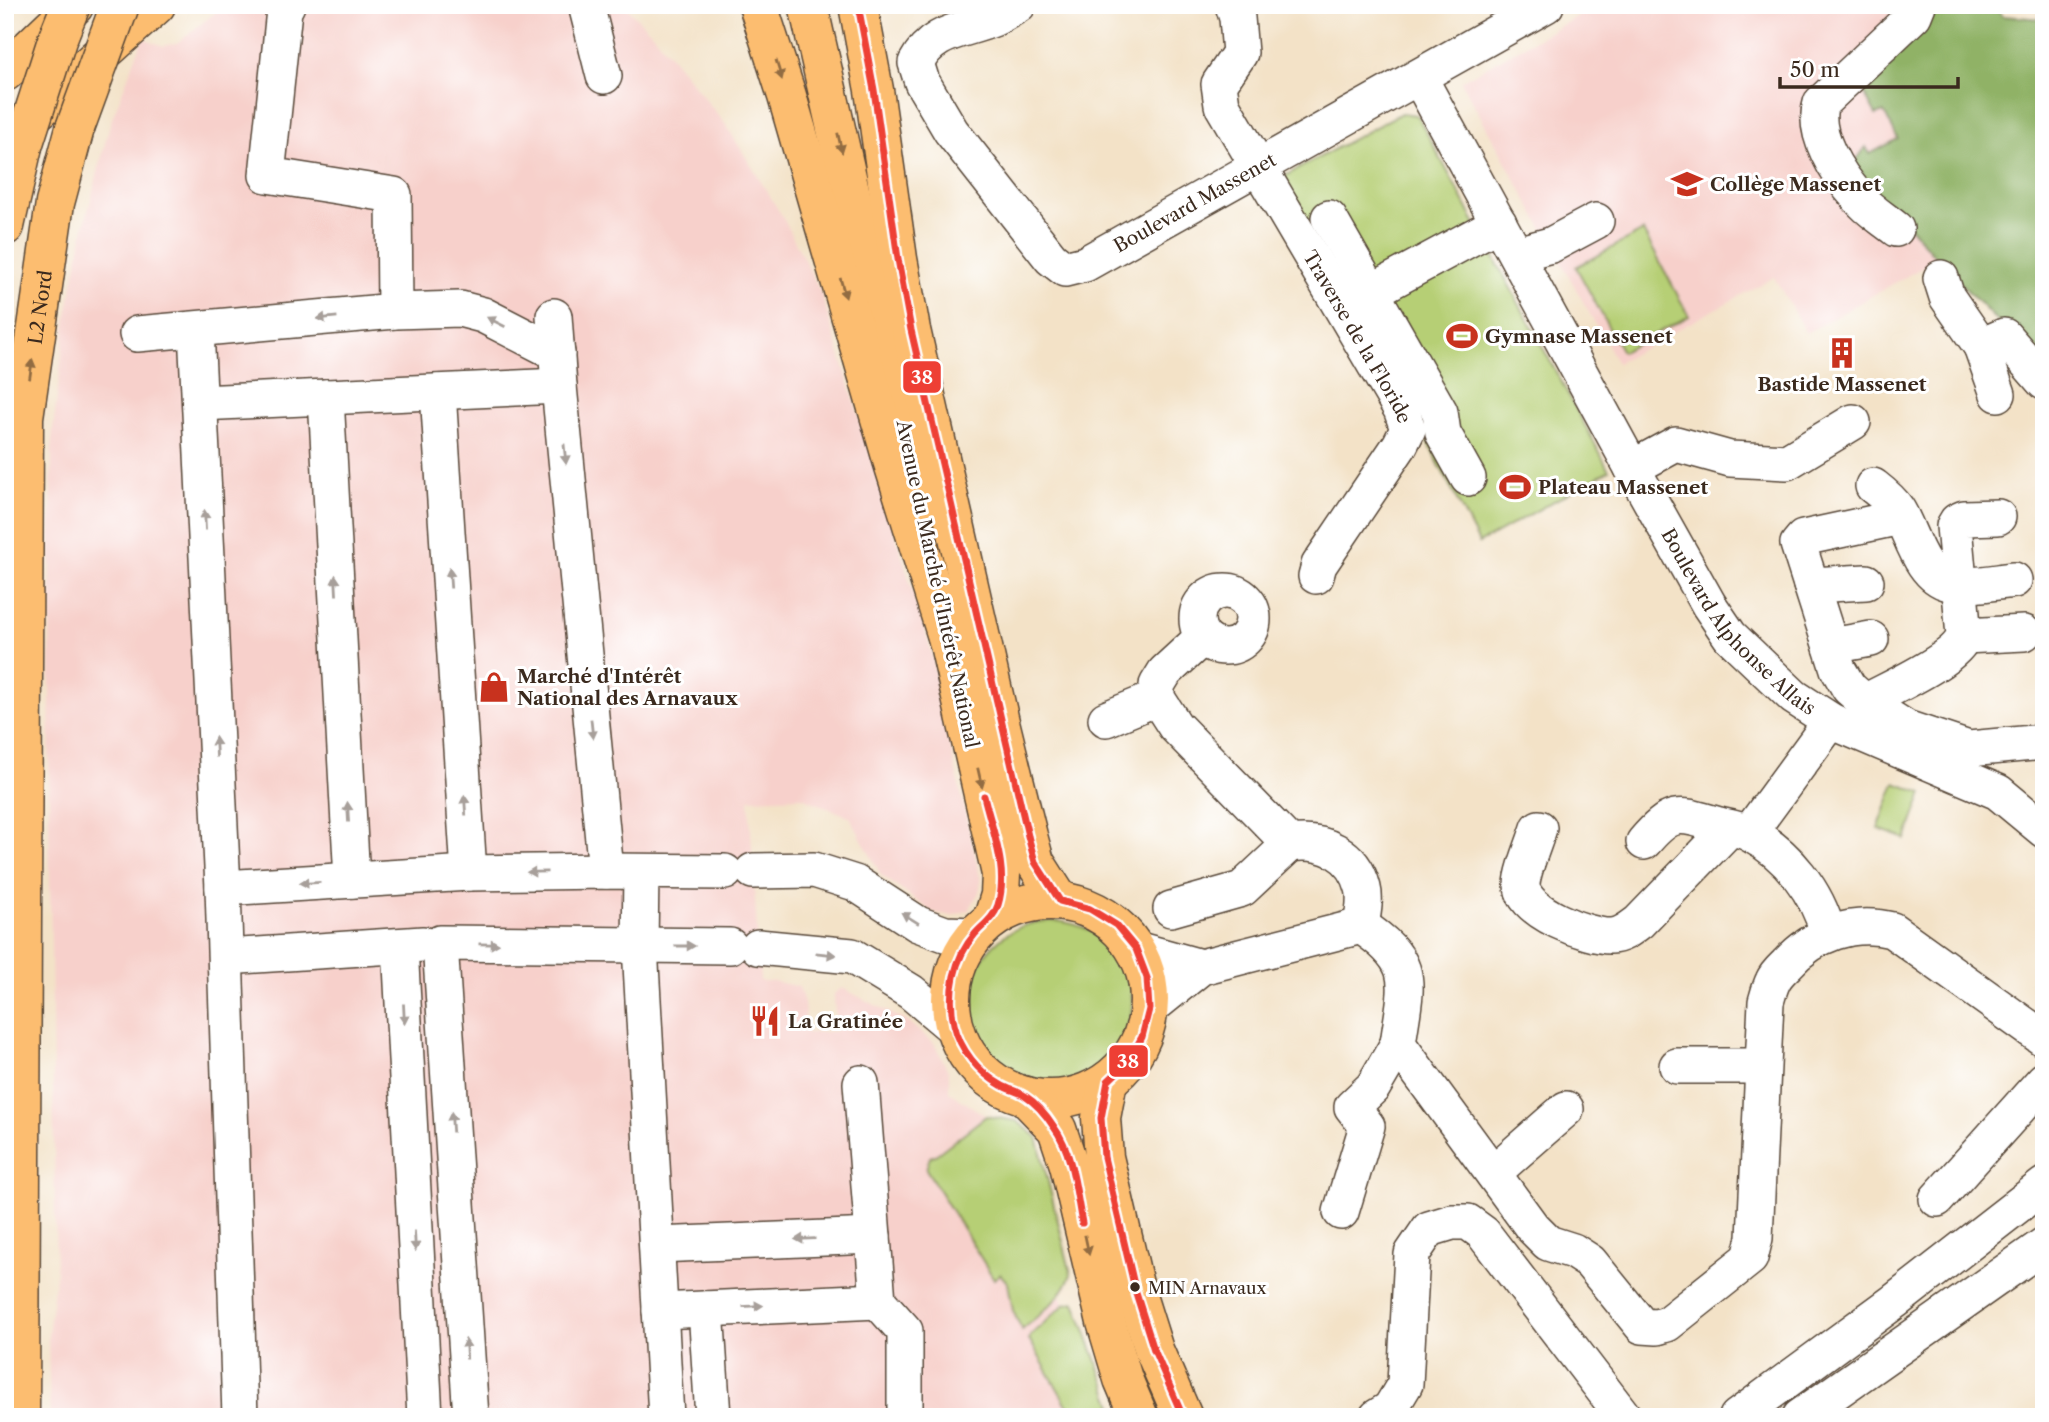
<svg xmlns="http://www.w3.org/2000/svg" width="2049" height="1422" viewBox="0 0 2049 1422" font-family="'Libre Caslon Text',serif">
<rect width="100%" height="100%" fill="#fff"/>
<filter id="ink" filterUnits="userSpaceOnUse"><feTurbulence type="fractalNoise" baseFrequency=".0143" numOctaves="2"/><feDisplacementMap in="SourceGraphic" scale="14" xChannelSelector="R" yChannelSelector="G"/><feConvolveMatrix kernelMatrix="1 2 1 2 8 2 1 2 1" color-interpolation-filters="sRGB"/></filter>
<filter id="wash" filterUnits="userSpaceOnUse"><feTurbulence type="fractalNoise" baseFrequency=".00686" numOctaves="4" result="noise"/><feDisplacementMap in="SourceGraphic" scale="28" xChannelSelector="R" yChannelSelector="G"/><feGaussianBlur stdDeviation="1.57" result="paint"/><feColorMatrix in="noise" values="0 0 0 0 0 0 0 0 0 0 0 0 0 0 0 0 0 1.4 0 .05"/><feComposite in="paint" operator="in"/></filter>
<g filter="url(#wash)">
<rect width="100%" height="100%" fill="#f3e2c7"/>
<g fill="#f7d0cb">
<polygon points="225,5 624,5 652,33 726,125 782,216 821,293 932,654 944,720 981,881 979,892 969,910 952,916 932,912 881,875 850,817 802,797 749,799 760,981 773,981 799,987 804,1003 807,1033 836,1031 834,994 842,988 908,1022 934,1043 949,1073 949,1092 986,1116 1017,1121 1037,1137 1071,1274 1067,1287 1060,1296 1065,1304 1075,1302 1117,1417 50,1417 48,1335 56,1273 49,811 52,439 67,315 84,227 110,124 143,38 163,46 177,43"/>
<polygon points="1598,5 1927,5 1907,142 1912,229 1937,259 1806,333 1774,277 1617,363 1461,81"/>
</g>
<g fill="#b6cf74" stroke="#787c49" stroke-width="2">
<polygon points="1401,113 1417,115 1609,470 1479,543 1423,433 1425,421 1405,405 1274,182"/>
<polygon points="1643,231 1689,316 1622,352 1576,267"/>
<polygon points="1895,783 1923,793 1906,839 1878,829"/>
<circle cx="1051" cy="1002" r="81"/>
<path d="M986,1116L1017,1121L1037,1137L1071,1274C1063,1298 1041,1313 1022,1330L1013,1311L1008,1283L1000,1274L994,1279L926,1169L930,1157L937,1154Z"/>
<polygon points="1075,1302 1117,1417 1074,1417 1029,1339 1032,1334 1065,1304"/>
</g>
<polygon fill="#90b266" stroke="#666e42" stroke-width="2" points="1927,5 1997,5 2002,16 2044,19 2044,370 1937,259 1912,229 1848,171 1866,147 1870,154 1898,139 1884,112 1876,115 1861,88"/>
</g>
<g filter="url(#ink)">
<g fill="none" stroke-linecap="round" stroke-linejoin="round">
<defs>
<g id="minor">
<polyline points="287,5 284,10 267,175 394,195 395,311"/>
<polyline points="586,5 604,76"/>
<path id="s1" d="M1018,5C1009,10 1001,16 993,19C961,32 933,30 916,63L922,82L951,131L1051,258L1065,269L1085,264L1546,5"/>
<path id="s2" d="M1233,5L1237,18L1240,53L1219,84L1222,105L1401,409L1408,429L1400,445L1319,565L1316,576"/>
<path id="s3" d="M1419,77L1632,468L1709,605L1730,636L1794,697L1831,721L1998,792L2044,830"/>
<polyline points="1329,218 1440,412 1443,433 1468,478"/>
<path d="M1896,229C1884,219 1868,210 1858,197C1838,175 1811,133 1821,103L1914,15L1918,5"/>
<polyline points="1516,254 1551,245 1596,221"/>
<polyline points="1941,278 1947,297 1981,346 2004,336 2044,382"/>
<polyline points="1371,292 1499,223"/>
<polyline points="554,316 559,386 606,871"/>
<polyline points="196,330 223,888 469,873 606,871 725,872"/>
<polyline points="137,334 395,311 460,309 483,315 557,353"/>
<polyline points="1981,346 1998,394"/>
<polyline points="438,392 469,873"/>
<polyline points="326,397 352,880"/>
<polyline points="200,403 559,386"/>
<polyline points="1632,468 1676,444 1730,459 1787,462 1853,422"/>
<path d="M1873,486C1882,493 1890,499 1897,509C1911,530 1919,576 1949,583C1969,588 1994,582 2014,580"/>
<polyline points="1901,517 1803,538 1798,544 1838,669 1849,688 1865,702 1906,728 1969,749 2044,742"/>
<polyline points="1811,585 1866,582"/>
<circle cx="1225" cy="619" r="28"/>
<polyline points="1964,636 2024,633"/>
<path d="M1203,637L1165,672L1157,685V698L1175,726L1290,844C1323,839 1354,853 1363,888C1366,899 1363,914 1361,926"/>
<polyline points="1831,646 1871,639"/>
<path d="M1865,702C1888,689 1956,660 1964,636L1954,526L1957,521L1964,518L1998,517"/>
<polyline points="1106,719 1157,698"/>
<path d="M1539,828C1535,841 1522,872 1522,885C1522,912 1589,937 1611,936C1622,936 1631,928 1639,922L1730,828"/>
<polyline points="1749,833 1831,721"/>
<path d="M1644,842C1673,808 1680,814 1719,825C1729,827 1741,829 1750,834C1788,854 1817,892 1828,933"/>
<polyline points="753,871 814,870 855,883 918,924 945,934 974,935"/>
<polyline points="641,873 640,946 666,1417"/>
<polyline points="223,888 240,1417"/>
<polyline points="1171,909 1242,889 1290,844"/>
<polyline points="400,946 425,1417"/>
<polyline points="758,947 852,956 911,992 955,1029"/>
<polyline points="1136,949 1201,967"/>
<polyline points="226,957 423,944"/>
<path d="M1149,1009L1201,967L1361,926C1419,964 1406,984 1398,1044L1532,1227L1548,1243L1573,1251L1590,1262L1642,1326L1657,1327L1667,1324L1750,1258L1755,1238L1766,1002C1768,995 1770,987 1773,981C1776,974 1782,969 1787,964C1814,934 1853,920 1892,930L2044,1039"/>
<polyline points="1677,1066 1762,1066"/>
<polyline points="861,1083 878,1301 905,1331 905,1417"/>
<polyline points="1493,1173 1566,1109"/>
<polyline points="1937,1199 2044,1080"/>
<polyline points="1341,1212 1367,1126 1352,1107 1373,1087 1398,1044"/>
<polyline points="657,1245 873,1236"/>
<polyline points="706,1309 713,1417"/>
<polyline points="660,1311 878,1301"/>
<polyline points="471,1417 440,943 730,946"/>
<polyline points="1377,1417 1390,1409 1405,1384 1412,1254 1429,1229 1452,1222 1468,1222 1483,1233 1624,1417"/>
<polyline points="1737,1417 1895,1301 2044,1185"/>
<polyline points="1800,1417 2044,1245"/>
</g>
<g id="major">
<polyline points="808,5 922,508"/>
<polyline points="858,5 874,90 898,259 911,330 1000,722 1028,836 1035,862 1060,901"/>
<polyline points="941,609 1001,874 1000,895 993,918"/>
<circle cx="1050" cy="1000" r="99"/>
<polyline points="1108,1081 1101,1118 1104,1157 1136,1293 1154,1350 1183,1417"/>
<polyline points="1025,1096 1057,1129 1069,1165 1106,1322 1123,1379 1139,1417"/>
</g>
<g id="highway">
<polyline points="758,5 787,96 892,460 948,640"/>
<polyline points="5,72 74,6"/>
<polyline points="22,125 156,5"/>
<polyline points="5,226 23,146"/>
<path id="s4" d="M20,1417L24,417L55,203L75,128"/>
</g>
</defs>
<use href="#minor" stroke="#574637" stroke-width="38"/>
<use href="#major" stroke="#574637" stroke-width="41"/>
<use href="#highway" stroke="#574637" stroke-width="41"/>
<use href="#minor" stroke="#fff" stroke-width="35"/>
<use href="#major" stroke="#fcbd6f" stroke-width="38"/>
<use href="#highway" stroke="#fcbd6f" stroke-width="38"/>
<defs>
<g id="highway-bridge">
<polyline points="75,128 120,5"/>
<polyline points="23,146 57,40 71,5"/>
</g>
</defs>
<use href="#highway-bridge" stroke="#574637" stroke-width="41" stroke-linecap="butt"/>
<use href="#highway-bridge" stroke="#fcbd6f" stroke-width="38"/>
<defs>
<g id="bus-1">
<polyline points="858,5 874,90 898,259 911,330 1028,836 1035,862 1060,901 1090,909 1116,925 1136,949 1147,978 1149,1009 1142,1037 1128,1062 1108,1081 1101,1118 1104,1157 1136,1293 1154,1350 1183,1417"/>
<path d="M984,796C992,830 1009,870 998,905C994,918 983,925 975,934C954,958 947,993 954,1024C960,1050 978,1072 1001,1085C1009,1090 1018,1091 1025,1096C1036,1103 1047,1116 1054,1127C1073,1153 1076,1192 1082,1223"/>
</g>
</defs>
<use href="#bus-1" stroke="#fff" stroke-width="12"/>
<use href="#bus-1" stroke="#ee3f34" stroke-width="7"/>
</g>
<defs><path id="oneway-solid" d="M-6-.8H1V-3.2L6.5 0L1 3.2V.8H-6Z" transform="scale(1.75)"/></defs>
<g fill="#926c42">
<use href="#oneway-solid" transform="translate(779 70) rotate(73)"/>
<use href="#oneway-solid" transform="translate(840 143) rotate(77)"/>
<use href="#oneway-solid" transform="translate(843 288) rotate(74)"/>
<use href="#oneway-solid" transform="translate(31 369) rotate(-82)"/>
<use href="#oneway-solid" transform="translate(980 778) rotate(77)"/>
<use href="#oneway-solid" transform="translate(1087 1245) rotate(78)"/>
</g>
<g fill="#a79f9a">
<use href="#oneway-solid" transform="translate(327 318) rotate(174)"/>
<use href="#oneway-solid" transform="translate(496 322) rotate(-153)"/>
<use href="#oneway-solid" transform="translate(565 454) rotate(84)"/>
<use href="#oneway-solid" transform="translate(205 520) rotate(-93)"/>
<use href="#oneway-solid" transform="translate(450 578) rotate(-94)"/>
<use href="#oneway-solid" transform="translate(336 585) rotate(-93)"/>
<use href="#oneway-solid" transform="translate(592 729) rotate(84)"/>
<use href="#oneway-solid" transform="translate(216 747) rotate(-93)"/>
<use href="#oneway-solid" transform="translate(465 805) rotate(-94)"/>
<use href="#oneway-solid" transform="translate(348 812) rotate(-93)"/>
<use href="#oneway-solid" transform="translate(537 872) rotate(179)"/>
<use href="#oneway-solid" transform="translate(310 883) rotate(177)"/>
<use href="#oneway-solid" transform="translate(910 918) rotate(-148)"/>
<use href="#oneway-solid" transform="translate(489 944) rotate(1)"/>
<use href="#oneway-solid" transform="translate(685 946)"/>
<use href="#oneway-solid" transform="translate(826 954) rotate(6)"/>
<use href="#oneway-solid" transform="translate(404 1014) rotate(87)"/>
<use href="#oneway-solid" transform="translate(452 1122) rotate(-94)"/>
<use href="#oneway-solid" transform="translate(805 1239) rotate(178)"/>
<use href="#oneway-solid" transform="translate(415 1241) rotate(87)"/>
<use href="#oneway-solid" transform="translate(753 1306) rotate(-3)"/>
<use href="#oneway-solid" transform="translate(466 1349) rotate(-94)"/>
</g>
</g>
<defs>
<symbol id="school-bare" viewBox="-9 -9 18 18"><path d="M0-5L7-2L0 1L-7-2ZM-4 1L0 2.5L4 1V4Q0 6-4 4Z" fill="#c8321e" stroke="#fff" stroke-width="2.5" paint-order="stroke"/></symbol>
<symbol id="stadium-bare" viewBox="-9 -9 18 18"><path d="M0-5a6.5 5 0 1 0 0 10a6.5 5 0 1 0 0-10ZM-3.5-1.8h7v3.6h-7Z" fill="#c8321e" stroke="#fff" stroke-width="2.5" paint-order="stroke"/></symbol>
<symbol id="building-bare" viewBox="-9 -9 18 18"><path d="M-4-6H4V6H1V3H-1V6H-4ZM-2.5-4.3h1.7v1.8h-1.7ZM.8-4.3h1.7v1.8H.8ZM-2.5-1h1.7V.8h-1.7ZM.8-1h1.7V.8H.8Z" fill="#c8321e" stroke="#fff" stroke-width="2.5" paint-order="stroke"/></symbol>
<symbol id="shop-bare" viewBox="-9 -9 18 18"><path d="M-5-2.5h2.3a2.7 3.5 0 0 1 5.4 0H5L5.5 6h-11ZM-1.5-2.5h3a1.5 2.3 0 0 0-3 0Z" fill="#c8321e" stroke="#fff" stroke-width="2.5" paint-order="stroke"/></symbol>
<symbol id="restaurant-bare" viewBox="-9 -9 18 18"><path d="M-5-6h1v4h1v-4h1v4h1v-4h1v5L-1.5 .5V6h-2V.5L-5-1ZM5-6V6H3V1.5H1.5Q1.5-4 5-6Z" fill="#c8321e" stroke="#fff" stroke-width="2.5" paint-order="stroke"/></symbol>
</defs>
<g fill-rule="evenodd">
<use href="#school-bare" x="1665" y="162" width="44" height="44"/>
<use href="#stadium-bare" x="1440" y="314" width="44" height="44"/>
<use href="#building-bare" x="1820" y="331" width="44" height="44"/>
<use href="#stadium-bare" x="1493" y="465" width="44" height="44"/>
<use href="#shop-bare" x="472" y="665" width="44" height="44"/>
<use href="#restaurant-bare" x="743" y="999" width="44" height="44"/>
</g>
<circle fill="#3b2a1e" stroke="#fff" stroke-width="2.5" cx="1135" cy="1287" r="6"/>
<g text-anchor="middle" stroke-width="6" stroke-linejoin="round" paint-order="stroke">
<g font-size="17" fill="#3b2a1e" stroke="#fff" text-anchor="start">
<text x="1148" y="1294">MIN Arnavaux</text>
</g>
<g font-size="19" font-weight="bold" fill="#3b2a1e" stroke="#fff" text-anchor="start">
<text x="1710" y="191">Collège Massenet</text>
<text x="1485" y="343">Gymnase Massenet</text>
<text x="1842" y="391" text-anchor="middle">Bastide Massenet</text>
<text x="1538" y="494">Plateau Massenet</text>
<text x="517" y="683">Marché d'Intérêt<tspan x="517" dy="22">National des Arnavaux</tspan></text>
<text x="788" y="1028">La Gratinée</text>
</g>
<g font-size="19" fill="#3b2a1e" stroke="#fff">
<text dy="7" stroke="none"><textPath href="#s1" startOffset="523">Boulevard Massenet</textPath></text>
<text dy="7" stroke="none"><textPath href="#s4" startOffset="1111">L2 Nord</textPath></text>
<text dy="7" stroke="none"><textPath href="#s2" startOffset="376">Traverse de la Floride</textPath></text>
<text transform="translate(938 584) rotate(78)" y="7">Avenue du Marché d'Intérêt National</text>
<text dy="7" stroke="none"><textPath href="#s3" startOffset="634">Boulevard Alphonse Allais</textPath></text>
</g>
</g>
<g stroke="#fff" stroke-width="2.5">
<rect x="902" y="360" width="40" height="34" rx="7" fill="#ee3f34"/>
<rect x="1108" y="1044" width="41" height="34" rx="7" fill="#ee3f34"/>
</g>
<g font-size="19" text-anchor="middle" font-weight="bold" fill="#fff">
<text x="922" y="384">38</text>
<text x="1128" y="1068">38</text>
</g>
<rect width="2049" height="1422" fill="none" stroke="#fff" stroke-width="28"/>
<path d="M1780 77v10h178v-10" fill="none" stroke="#3b2a1e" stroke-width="3.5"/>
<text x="1790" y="77" font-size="21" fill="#3b2a1e" stroke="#ffffff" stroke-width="5" paint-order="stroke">50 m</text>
</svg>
